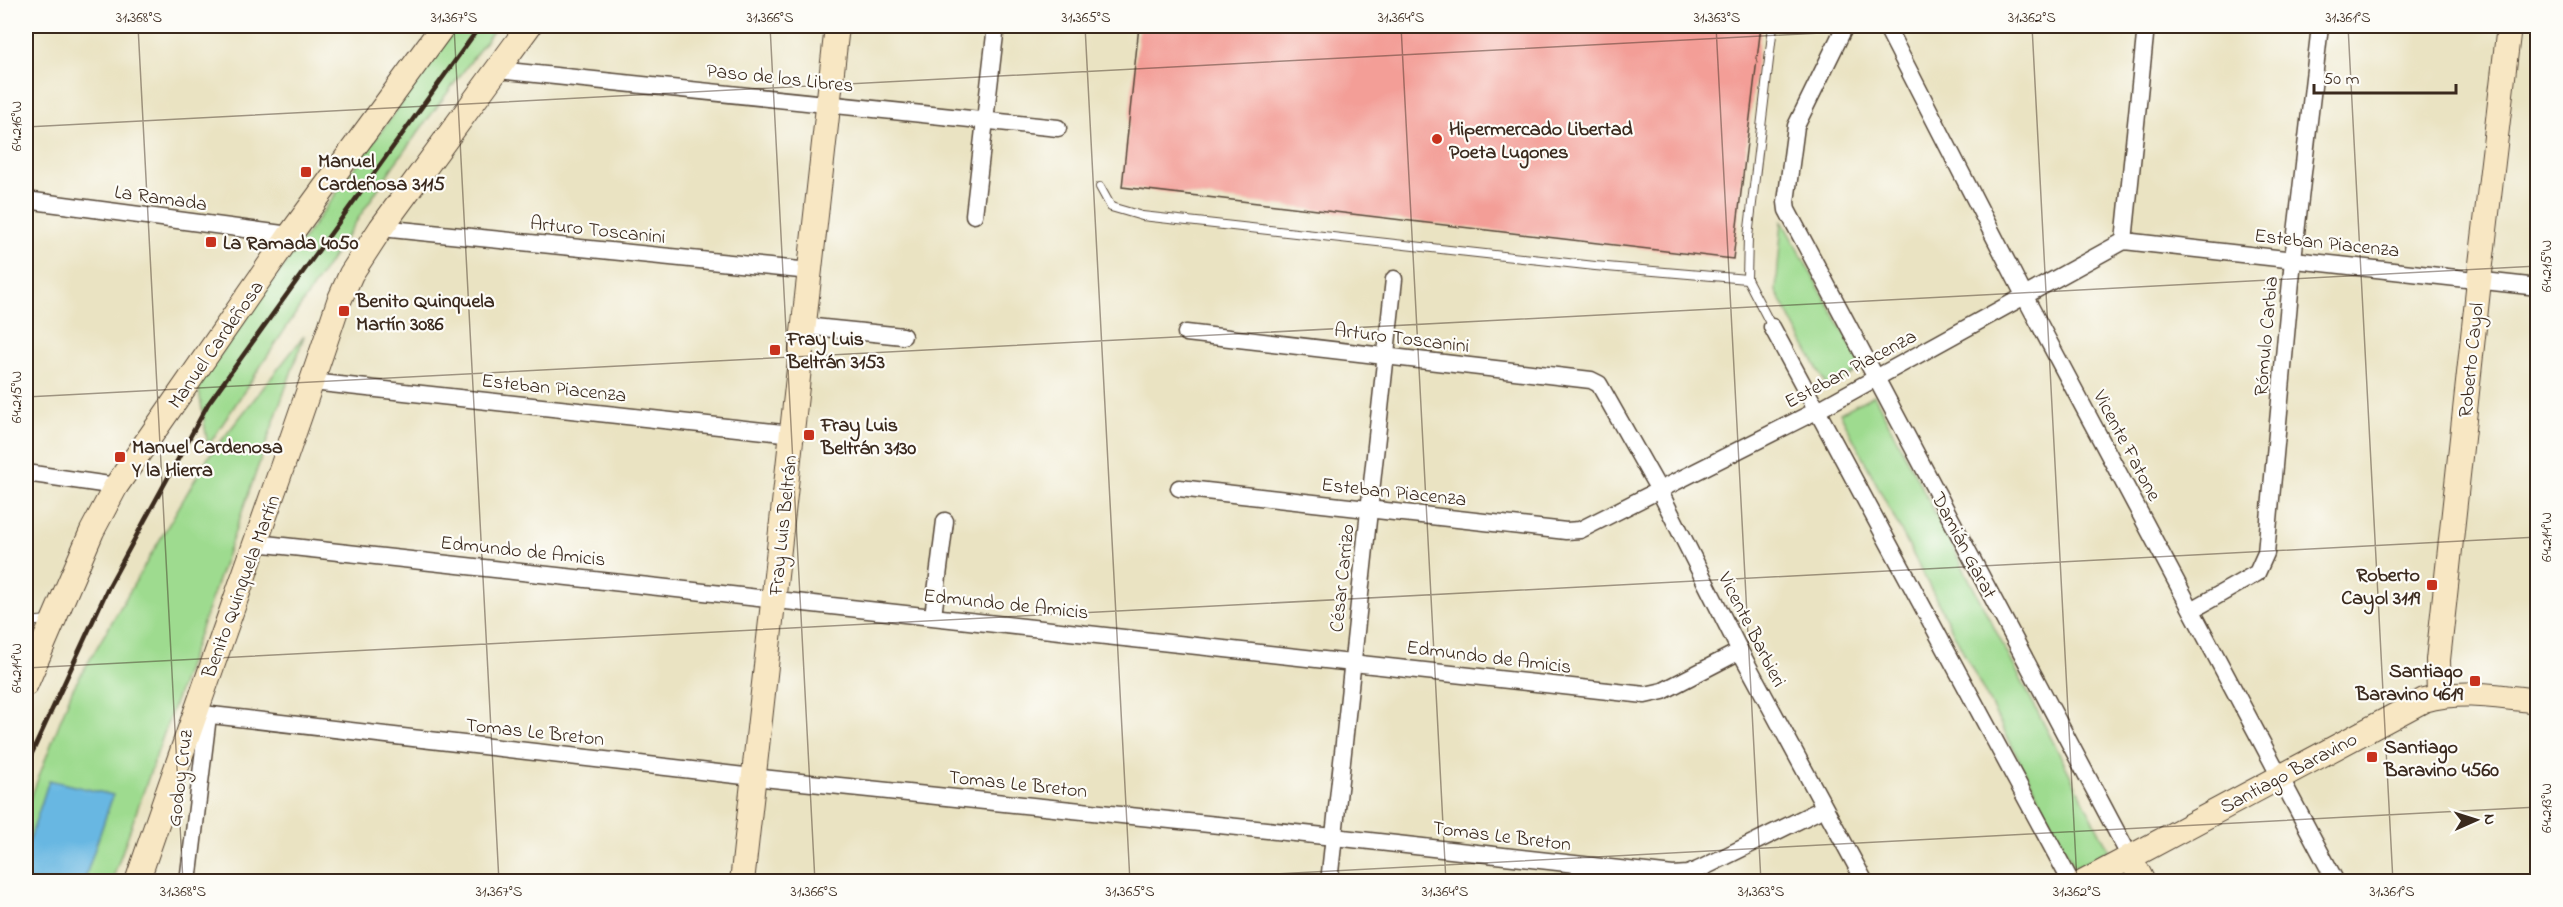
<svg xmlns="http://www.w3.org/2000/svg" width="2563" height="907" viewBox="0 0 2563 907" font-family="'Indie Flower',sans-serif">
<rect width="100%" height="100%" fill="#fdfcf7"/>
<filter id="ink" filterUnits="userSpaceOnUse"><feTurbulence type="fractalNoise" baseFrequency=".0167" numOctaves="2"/><feDisplacementMap in="SourceGraphic" scale="12" xChannelSelector="R" yChannelSelector="G"/><feConvolveMatrix kernelMatrix="1 2 1 2 8 2 1 2 1" color-interpolation-filters="sRGB"/></filter>
<filter id="wash" filterUnits="userSpaceOnUse"><feTurbulence type="fractalNoise" baseFrequency=".008" numOctaves="4" result="noise"/><feDisplacementMap in="SourceGraphic" scale="24" xChannelSelector="R" yChannelSelector="G"/><feGaussianBlur stdDeviation="1.35" result="paint"/><feColorMatrix in="noise" values="0 0 0 0 0 0 0 0 0 0 0 0 0 0 0 0 0 1.4 0 .05"/><feComposite in="paint" operator="in"/></filter>
<g filter="url(#wash)">
<rect width="100%" height="100%" fill="#eae3c2"/>
<g fill="#9edb8f" stroke="#6c8256" stroke-width="1.5">
<polygon points="457,26 497,26 393,166 208,446 198,385"/>
<polygon points="1782,221 1863,367 1828,389 1776,291"/>
<polygon points="304,336 112,881 26,881 26,810 72,690 207,459"/>
<polygon points="1874,395 2109,850 2075,868 1840,413"/>
</g>
<polygon fill="#67b7e2" stroke="#517080" stroke-width="1.5" points="49,780 113,795 84,881 26,881 26,851"/>
<g id="blocks">
<polygon fill="#f39e97" points="1139,26 1761,26 1733,259 1122,187"/>
</g>
</g>
<g filter="url(#ink)">
<use href="#blocks" fill-opacity="0" stroke="#554637" stroke-width="1.5"/>
<g fill="none" stroke-linecap="round" stroke-linejoin="round">
<defs>
<g id="service">
<polyline points="1100,187 1111,207 1142,216 1595,266 1747,279"/>
<polyline points="1772,327 1747,279 1748,237 1773,26"/>
<polyline points="26,622 49,620"/>
</g>
<g id="minor">
<polyline points="1845,26 1796,126 1786,202 1787,210 2130,857"/>
<polyline points="1886,26 2025,297 2336,882"/>
<polyline points="497,70 1058,128"/>
<polyline points="26,200 290,235"/>
<polyline points="974,215 996,26"/>
<polyline points="381,228 810,271"/>
<polyline points="2124,241 2146,26"/>
<polyline points="804,326 903,336"/>
<polyline points="1772,327 2071,882"/>
<polyline points="1186,333 1591,380 1599,384 1659,490 1740,651 1865,882"/>
<polyline points="312,382 792,434"/>
<polyline points="26,473 116,486"/>
<polyline points="1179,488 1566,531 1580,530 1818,410 2124,241 2538,287"/>
<polyline points="256,543 1645,695 1663,691 1740,651"/>
<polyline points="2192,610 2257,573 2266,553 2293,259 2320,26"/>
<polyline points="933,616 945,521"/>
<polyline points="194,713 753,777 1334,837 1673,875 1688,874 1700,869 1824,808"/>
<polyline points="188,882 208,716"/>
<polyline points="1329,882 1394,279"/>
</g>
<g id="secondary">
<polyline points="26,684 92,531 116,486 290,235 443,26"/>
<polyline points="2439,696 2438,660 2479,281 2509,26"/>
<polyline points="2130,857 2143,882"/>
<path d="M137,882C203,687 274,496 339,301L351,274L381,228L529,26"/>
<polyline points="742,882 837,26"/>
<path d="M2084,882L2424,700C2461,689 2500,697 2538,701"/>
</g>
</defs>
<use href="#service" stroke="#554637" stroke-width="10"/>
<use href="#minor" stroke="#554637" stroke-width="19"/>
<use href="#secondary" stroke="#554637" stroke-width="26"/>
<use href="#service" stroke="#fff" stroke-width="8"/>
<use href="#minor" stroke="#fff" stroke-width="16"/>
<use href="#secondary" stroke="#f8e7c3" stroke-width="24"/>
<polyline stroke="#3b2a1e" stroke-width="4.5" points="26,766 109,586 208,404 480,26"/>
</g>
</g>
<path fill="none" stroke="#3b2a1e" stroke-width="1.5" stroke-opacity="0.45" d="M138,26L183,882M454,26L499,882M770,26L815,882M1085,26L1130,882M1401,26L1446,882M1716,26L1761,882M2032,26L2077,882M2348,26L2393,882M26,127L1954,26M26,397L2538,266M26,668L2538,537M1123,882L2538,807"/>
<g fill="#c8321e" stroke="#fdfcf7" stroke-width="2">
<circle cx="1437" cy="139" r="6"/>
<rect x="300" y="166" width="12" height="12" rx="3"/>
<rect x="205" y="236" width="12" height="12" rx="3"/>
<rect x="338" y="305" width="12" height="12" rx="3"/>
<rect x="769" y="344" width="12" height="12" rx="3"/>
<rect x="803" y="429" width="12" height="12" rx="3"/>
<rect x="114" y="451" width="12" height="12" rx="3"/>
<rect x="2426" y="579" width="12" height="12" rx="3"/>
<rect x="2469" y="675" width="12" height="12" rx="3"/>
<rect x="2366" y="751" width="12" height="12" rx="3"/>
</g>
<g text-anchor="middle" stroke-width="4.5" stroke-linejoin="round" paint-order="stroke">
<g font-size="20" fill="#3b2a1e" stroke="#fdfcf7">
<text transform="translate(780 77) rotate(6)" y="7">Paso de los Libres</text>
<text transform="translate(161 197) rotate(8)" y="7">La Ramada</text>
<text transform="translate(598 229) rotate(6)" y="7">Arturo Toscanini</text>
<text transform="translate(2327 242) rotate(6)" y="7">Esteban Piacenza</text>
<text transform="translate(2265 336) rotate(-85)" y="7">Rómulo Carbia</text>
<text transform="translate(1402 337) rotate(7)" y="7">Arturo Toscanini</text>
<text transform="translate(215 344) rotate(-55)" y="7">Manuel Cardeñosa</text>
<text transform="translate(2470 360) rotate(-84)" y="7">Roberto Cayol</text>
<text transform="translate(1850 368) rotate(-28)" y="7">Esteban Piacenza</text>
<text transform="translate(554 387) rotate(6)" y="7">Esteban Piacenza</text>
<text transform="translate(2128 445) rotate(62)" y="7">Vicente Fatone</text>
<text transform="translate(1394 491) rotate(6)" y="7">Esteban Piacenza</text>
<text transform="translate(782 525) rotate(-84)" y="7">Fray Luis Beltrán</text>
<text transform="translate(1965 545) rotate(62)" y="7">Damián Garat</text>
<text transform="translate(523 550) rotate(6)" y="7">Edmundo de Amicis</text>
<text transform="translate(1341 578) rotate(-84)" y="7">César Carrizo</text>
<text transform="translate(240 586) rotate(-70)" y="7">Benito Quinquela Martín</text>
<text transform="translate(1006 603) rotate(6)" y="7">Edmundo de Amicis</text>
<text transform="translate(1753 629) rotate(63)" y="7">Vicente Barbieri</text>
<text transform="translate(1489 656) rotate(7)" y="7">Edmundo de Amicis</text>
<text transform="translate(535 731) rotate(6)" y="7">Tomas Le Breton</text>
<text transform="translate(2288 772) rotate(-28)" y="7">Santiago Baravino</text>
<text transform="translate(179 778) rotate(-83)" y="7">Godoy Cruz</text>
<text transform="translate(1018 783) rotate(6)" y="7">Tomas Le Breton</text>
<text transform="translate(1502 835) rotate(7)" y="7">Tomas Le Breton</text>
</g>
<g font-size="20" font-weight="bold" fill="#3b2a1e" stroke="#fdfcf7" text-anchor="start">
<text x="1449" y="135">Hipermercado Libertad<tspan x="1449" dy="23">Poeta Lugones</tspan></text>
<text x="318" y="167">Manuel<tspan x="318" dy="23">Cardeñosa 3115</tspan></text>
<text x="223" y="249">La Ramada 4050</text>
<text x="356" y="307">Benito Quinquela<tspan x="356" dy="23">Martín 3086</tspan></text>
<text x="787" y="345">Fray Luis<tspan x="787" dy="23">Beltrán 3153</tspan></text>
<text x="821" y="431">Fray Luis<tspan x="821" dy="23">Beltrán 3130</tspan></text>
<text x="132" y="453">Manuel Cardenosa<tspan x="132" dy="23">Y la Hierra</tspan></text>
<text x="2420" y="581" text-anchor="end">Roberto<tspan x="2420" dy="23">Cayol 3119</tspan></text>
<text x="2463" y="677" text-anchor="end">Santiago<tspan x="2463" dy="23">Baravino 4619</tspan></text>
<text x="2384" y="753">Santiago<tspan x="2384" dy="23">Baravino 4560</tspan></text>
</g>
</g>
<rect width="2563" height="907" fill="none" stroke="#fdfcf7" stroke-width="66"/>
<g transform="translate(2476 820) rotate(87)" stroke="#fdfcf7" stroke-width="4.5" paint-order="stroke">
<path d="M0-4.5L10 22L0 15L-10 22Z" fill="#3b2a1e"/>
<text y="-9" font-size="16" font-weight="bold" text-anchor="middle" fill="#3b2a1e">N</text>
</g>
<path d="M2314 84v9h142v-9" fill="none" stroke="#3b2a1e" stroke-width="3"/>
<text x="2323" y="84" font-size="18" fill="#3b2a1e" stroke="#fdfcf7" stroke-width="4.5" paint-order="stroke">50 m</text>
<rect x="33" y="33" width="2497" height="841" fill="none" stroke="#3b2a1e" stroke-width="2"/>
<g font-size="15" text-anchor="middle" fill="#3b2a1e">
<text x="139" y="22">31.368°S</text>
<text x="454" y="22">31.367°S</text>
<text x="770" y="22">31.366°S</text>
<text x="1086" y="22">31.365°S</text>
<text x="1401" y="22">31.364°S</text>
<text x="1717" y="22">31.363°S</text>
<text x="2032" y="22">31.362°S</text>
<text x="2348" y="22">31.361°S</text>
<text transform="translate(16 126) rotate(-90)" y="5">64.216°W</text>
<text transform="translate(2546 266) rotate(-90)" y="5">64.215°W</text>
<text transform="translate(16 397) rotate(-90)" y="5">64.215°W</text>
<text transform="translate(2546 537) rotate(-90)" y="5">64.214°W</text>
<text transform="translate(16 668) rotate(-90)" y="5">64.214°W</text>
<text transform="translate(2546 808) rotate(-90)" y="5">64.213°W</text>
<text x="183" y="896">31.368°S</text>
<text x="499" y="896">31.367°S</text>
<text x="814" y="896">31.366°S</text>
<text x="1130" y="896">31.365°S</text>
<text x="1445" y="896">31.364°S</text>
<text x="1761" y="896">31.363°S</text>
<text x="2077" y="896">31.362°S</text>
<text x="2392" y="896">31.361°S</text>
</g>
</svg>
